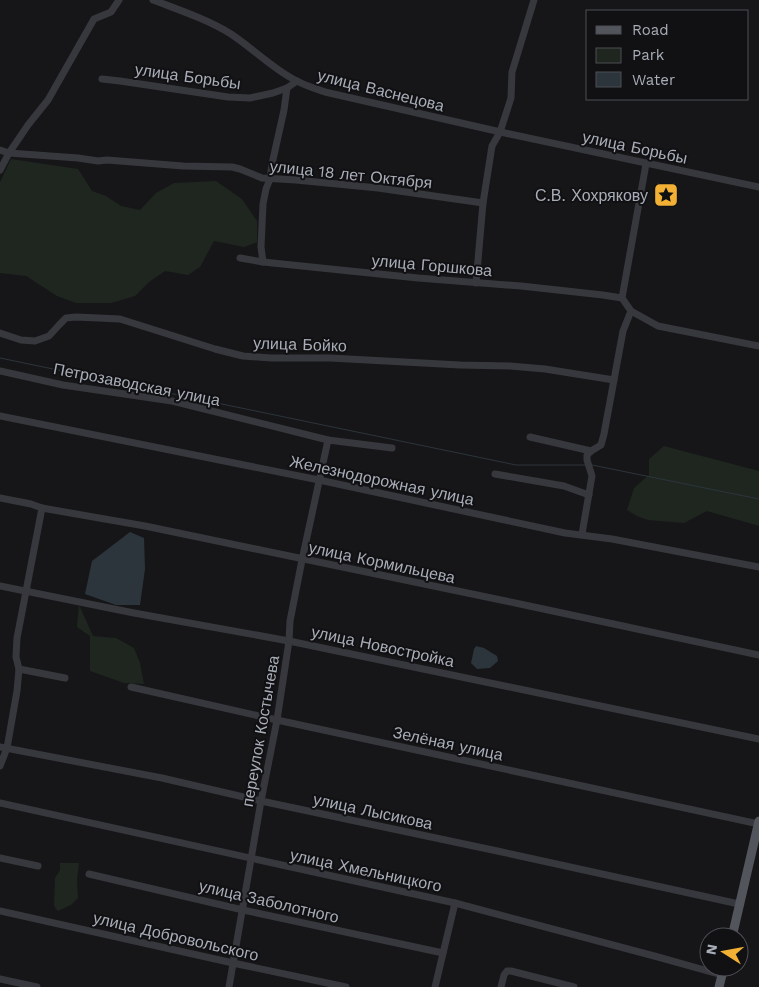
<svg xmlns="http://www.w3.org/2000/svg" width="759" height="987" viewBox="0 0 759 987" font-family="'Work Sans',sans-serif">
<rect width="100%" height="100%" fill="#161618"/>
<g fill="#1e261f">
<polygon points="11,159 78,169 92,191 106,196 121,206 140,210 156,193 174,183 216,181 242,199 257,221 257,242 244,247 214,241 200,267 188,275 165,271 149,282 135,296 111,303 76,303 57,296 26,276 0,273 0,182"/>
<polygon points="664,446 759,471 759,526 707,511 684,523 648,520 637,516 627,510 634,488 649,475 649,459"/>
<polygon points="79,605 93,636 116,638 134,648 140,663 144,684 124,683 90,671 90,636 77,627"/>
<polygon points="60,863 79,863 77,880 78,898 71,905 58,911 54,906 55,878 60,870"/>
</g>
<g fill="#2c353c">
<polygon points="130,532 144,538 145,569 140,605 116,605 85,594 92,561"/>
<polygon points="476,646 484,648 497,656 498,661 490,668 477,669 471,663 474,649"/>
</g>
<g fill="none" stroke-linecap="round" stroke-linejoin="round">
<g stroke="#2c353c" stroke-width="1">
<polyline points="0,358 516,465 586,465"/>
<polyline points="592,465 759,499"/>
</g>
<g stroke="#37383d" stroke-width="7">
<path d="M153,0C179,10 207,19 231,34C252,48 271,67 293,79C303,85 314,88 325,92L505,133L759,187"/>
<polyline points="102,79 120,81 228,97 250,98 273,93 287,88 297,81"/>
<polyline points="0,150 9,153 78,158 98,161 107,160 183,166 232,167 240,169 262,178 296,180 378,188 483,203"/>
<polyline points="0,170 9,153 28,125 48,100 94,19 111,12 119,0"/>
<polyline points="240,258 263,262 418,278 521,286 603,295 622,298"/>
<polyline points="263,262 261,247 263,204 266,189 270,179 272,164 284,110 287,88"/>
<polyline points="476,283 483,203 492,146 500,132 511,98 512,72 534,0"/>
<polyline points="631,311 658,326 759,346"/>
<polyline points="0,333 21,340 35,341 49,336 59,325 66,318 76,317 120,319 215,349 243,356 271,358 330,358 460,365 510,366 545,369 614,380"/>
<polyline points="0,371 63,385 172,401 328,440 392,448"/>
<polyline points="0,416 319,480 565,533 612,539 759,567"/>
<polyline points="530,437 591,451"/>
<polyline points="495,474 564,486 589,495"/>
<polyline points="0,498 31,504 42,508 145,526 520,604 759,655"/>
<polyline points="582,534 592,476 587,460 587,455 591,451 601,445 604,434 623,331 631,311 622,298 646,164"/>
<polyline points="0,586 134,613 289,641 759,739"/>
<polyline points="19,669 65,678"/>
<polyline points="131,687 277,720 759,824"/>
<polyline points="0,747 162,778 261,801 502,852 739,904"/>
<polyline points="0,766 7,748 17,691 19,669 16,657 17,638 42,508"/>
<polyline points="0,803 455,903 658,957 722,975"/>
<polyline points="0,858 38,866"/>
<polyline points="89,874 243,910 443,953"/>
<polyline points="0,911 233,963 346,987"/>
<polyline points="0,979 37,987"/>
<polyline points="229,987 261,801 277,720 289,641 290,621 302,560 328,440"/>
<polyline points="435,987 455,903"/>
<polyline points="501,987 504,975 507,971 511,971 574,987"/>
</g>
<g stroke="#53555c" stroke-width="9">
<polyline points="732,937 759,821"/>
<polyline points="719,987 724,967"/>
</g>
</g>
<defs>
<symbol id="sight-square" viewBox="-11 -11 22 22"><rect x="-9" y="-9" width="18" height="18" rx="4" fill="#f2b134" stroke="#111113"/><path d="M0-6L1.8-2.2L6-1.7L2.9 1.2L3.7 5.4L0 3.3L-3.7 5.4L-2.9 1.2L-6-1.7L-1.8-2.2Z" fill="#111"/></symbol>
</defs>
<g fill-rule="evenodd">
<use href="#sight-square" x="652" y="181" width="28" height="28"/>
</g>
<g text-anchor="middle" stroke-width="4" stroke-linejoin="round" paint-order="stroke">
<g font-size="16" fill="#a8adb8" stroke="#111113">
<text transform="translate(188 76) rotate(8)" y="6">улица Борьбы</text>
<text transform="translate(381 90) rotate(14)" y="6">улица Васнецова</text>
<text transform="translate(635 147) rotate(12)" y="6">улица Борьбы</text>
<text transform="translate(351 174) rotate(6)" y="6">улица 18 лет Октября</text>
<text transform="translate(432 265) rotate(5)" y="6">улица Горшкова</text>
<text transform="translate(300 344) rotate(2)" y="6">улица Бойко</text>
<text transform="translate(137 384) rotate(11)" y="6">Петрозаводская улица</text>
<text transform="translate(382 480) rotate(12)" y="6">Железнодорожная улица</text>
<text transform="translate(382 562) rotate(12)" y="6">улица Кормильцева</text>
<text transform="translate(383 646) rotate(12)" y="6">улица Новостройка</text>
<text transform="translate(260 731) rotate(-80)" y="6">переулок Костычева</text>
<text transform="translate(448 743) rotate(12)" y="6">Зелёная улица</text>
<text transform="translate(373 811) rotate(12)" y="6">улица Лысикова</text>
<text transform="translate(366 870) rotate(12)" y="6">улица Хмельницкого</text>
<text transform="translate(269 901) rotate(13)" y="6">улица Заболотного</text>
<text transform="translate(176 936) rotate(13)" y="6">улица Добровольского</text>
</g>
<g font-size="16" fill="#a8adb8" stroke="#111113" text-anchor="end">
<text x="648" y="201">С.В. Хохрякову</text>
</g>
</g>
<rect x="586" y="10" width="162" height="90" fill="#111113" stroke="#4d4f55"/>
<rect x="596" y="26" width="25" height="8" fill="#53555c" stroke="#4d4f55"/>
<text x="632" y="35" font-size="15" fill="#a8adb8">Road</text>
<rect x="596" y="48" width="25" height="15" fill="#1e261f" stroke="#4d4f55"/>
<text x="632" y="60" font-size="15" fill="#a8adb8">Park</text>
<rect x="596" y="72" width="25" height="15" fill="#2c353c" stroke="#4d4f55"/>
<text x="632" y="85" font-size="15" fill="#a8adb8">Water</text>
<g transform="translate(724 952) rotate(281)"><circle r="24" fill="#111113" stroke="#4d4f55"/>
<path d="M0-4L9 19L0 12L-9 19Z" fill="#f2b134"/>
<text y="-8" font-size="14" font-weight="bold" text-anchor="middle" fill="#a8adb8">N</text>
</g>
</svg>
